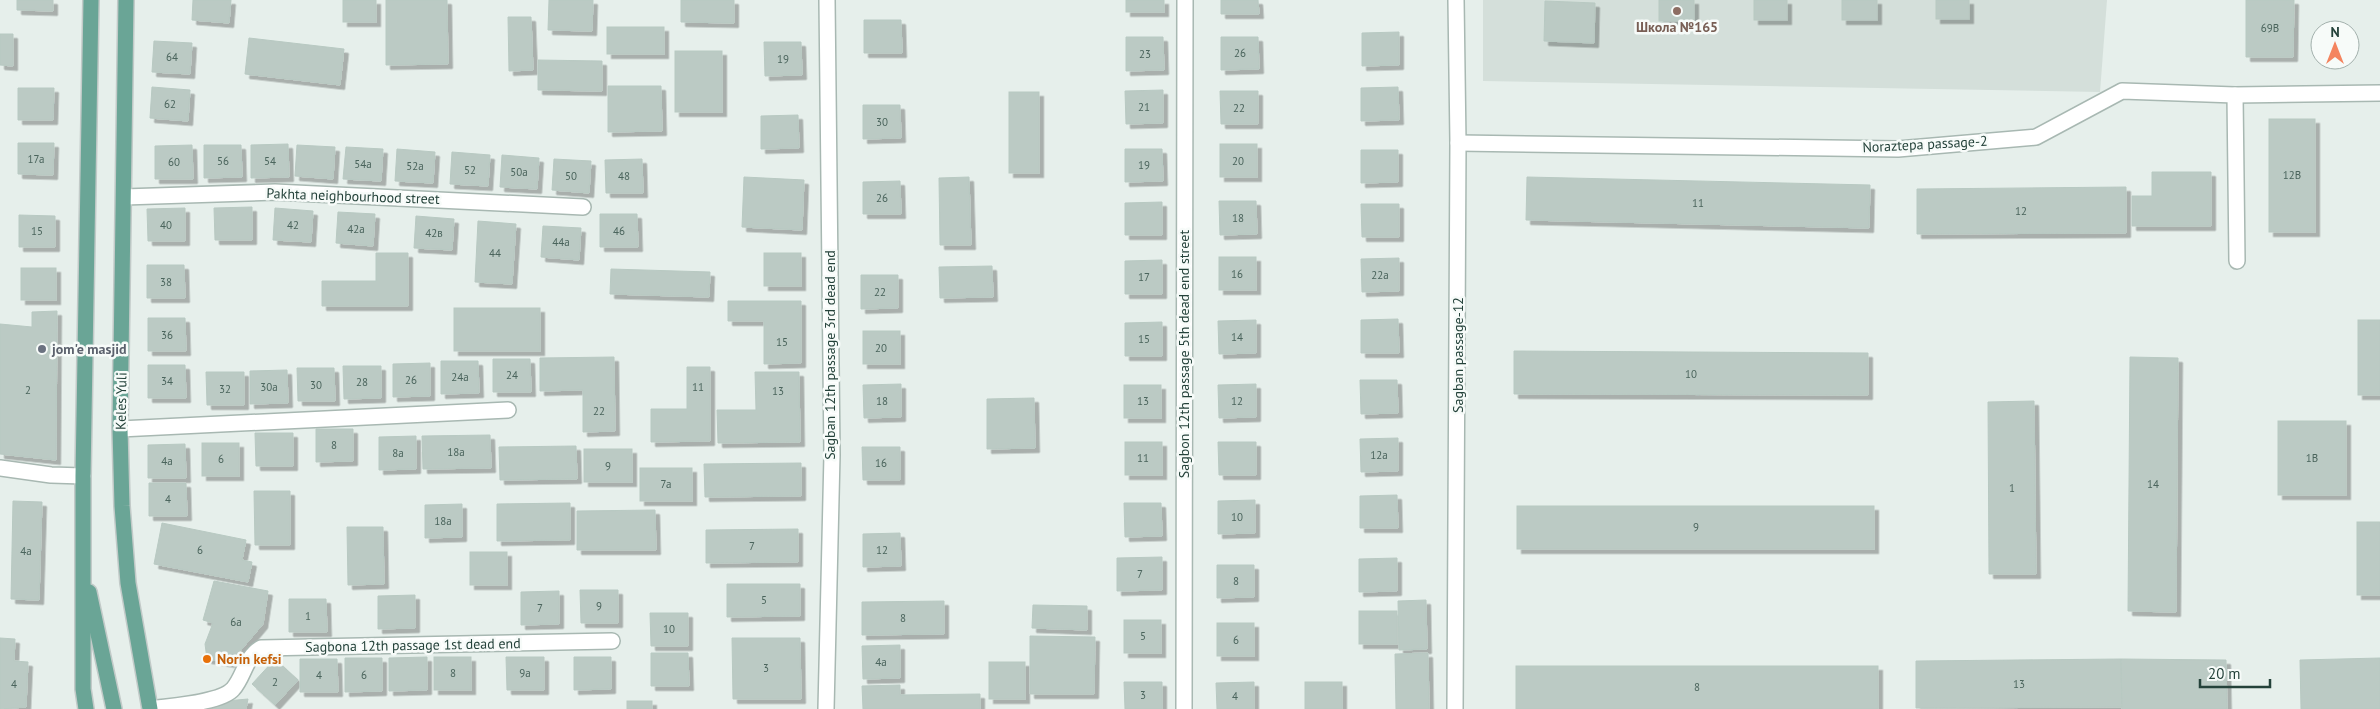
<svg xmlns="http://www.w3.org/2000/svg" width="2380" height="709" viewBox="0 0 2380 709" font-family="'PT Sans',sans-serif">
<defs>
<filter id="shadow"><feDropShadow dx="4.5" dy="4.5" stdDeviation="0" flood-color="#0004"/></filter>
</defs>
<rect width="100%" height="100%" fill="#e6efeb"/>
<polygon fill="#d4dfda" points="1483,0 2107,0 2100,92 1483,81"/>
<g fill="#bbcac4" stroke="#b8c9c2" filter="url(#shadow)">
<polygon points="17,0 53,0 53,11 17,10"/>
<polygon points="193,0 231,0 229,23 192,20"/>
<rect x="343" y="0" width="33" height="22"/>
<polygon points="386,0 447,0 448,64 386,65"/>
<polygon points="549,0 593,0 592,31 548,30"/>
<polygon points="681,0 734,0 734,23 681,22"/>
<rect x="1126" y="0" width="38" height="12"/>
<polygon points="1221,0 1258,0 1259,14 1221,14"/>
<rect x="1659" y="0" width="35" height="21"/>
<rect x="1754" y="0" width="33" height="20"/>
<rect x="1842" y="0" width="35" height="20"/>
<rect x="1936" y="0" width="33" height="19"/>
<polygon points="2246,0 2294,0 2293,57 2246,57"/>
<polygon points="1545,1 1595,3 1594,43 1544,41"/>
<polygon points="508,17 531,17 533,70 509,71"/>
<polygon points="864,20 901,20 902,53 864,53"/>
<rect x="607" y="27" width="57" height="27"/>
<polygon points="1399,32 1399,65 1362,66 1362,33"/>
<polygon points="0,34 13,34 13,66 0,65"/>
<polygon points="1126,37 1163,37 1164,70 1126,71"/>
<polygon points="1221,37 1258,37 1259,69 1221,70"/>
<polygon points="249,38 344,49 340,85 245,74"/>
<polygon points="154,41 192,43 190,74 152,72"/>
<polygon points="764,42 801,42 802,75 765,76"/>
<rect x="675" y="51" width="47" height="61"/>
<polygon points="538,60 602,61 602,91 538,90"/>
<polygon points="608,86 661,86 662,131 608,132"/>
<polygon points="152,87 190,90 188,121 150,118"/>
<polygon points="1398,87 1399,120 1361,121 1361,88"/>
<polygon points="18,88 54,88 53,120 18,120"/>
<polygon points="1163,90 1163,123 1126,124 1125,91"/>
<polygon points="1220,91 1258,91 1258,124 1221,124"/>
<rect x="1009" y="92" width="30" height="81"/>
<polygon points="863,105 900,105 901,138 863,139"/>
<polygon points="798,115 799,148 761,149 761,116"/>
<rect x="2269" y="119" width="46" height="113"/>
<polygon points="18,143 54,143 53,175 18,174"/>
<polygon points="288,144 289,177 251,178 251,145"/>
<rect x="1220" y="144" width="37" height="33"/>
<polygon points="192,145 193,179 155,179 155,146"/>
<polygon points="204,145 241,145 242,177 204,178"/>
<polygon points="297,145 335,147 333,179 295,176"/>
<polygon points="346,147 383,149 381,181 343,179"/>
<polygon points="397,149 435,152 433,183 395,181"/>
<polygon points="1125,149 1162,149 1163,181 1125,182"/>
<polygon points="1361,150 1398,150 1398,182 1361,183"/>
<polygon points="452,152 490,155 488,186 450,184"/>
<polygon points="502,155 539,158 537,189 500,187"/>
<polygon points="554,159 591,161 589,193 552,190"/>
<polygon points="642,159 643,193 606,193 605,160"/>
<polygon points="2152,172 2211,172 2211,226 2132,226 2132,196 2152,196"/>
<polygon points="744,177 804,180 802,230 742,227"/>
<polygon points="969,177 971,245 940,245 939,178"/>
<polygon points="1527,177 1870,185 1869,228 1526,220"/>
<polygon points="900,181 901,214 863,214 863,182"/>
<polygon points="2126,187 2126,233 1917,234 1917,189"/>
<polygon points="1219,201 1256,201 1257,234 1220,235"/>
<polygon points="1162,202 1162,235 1125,235 1125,203"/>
<polygon points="1361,204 1399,204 1399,237 1362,237"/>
<polygon points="252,207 252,240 215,240 214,208"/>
<polygon points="185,208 185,241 148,241 147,209"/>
<polygon points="275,208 313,211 311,242 273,240"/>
<polygon points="338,212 375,214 373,246 336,243"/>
<polygon points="600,214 637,214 638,247 600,247"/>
<polygon points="19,215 55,216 55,247 19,247"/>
<polygon points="416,216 454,219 452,250 414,248"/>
<polygon points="478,221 516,224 512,284 475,282"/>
<polygon points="543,226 581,228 579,260 541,257"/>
<polygon points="376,253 408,253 408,306 322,306 322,281 376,281"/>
<rect x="764" y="253" width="37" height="33"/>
<rect x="1219" y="257" width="37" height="33"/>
<polygon points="1399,258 1399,291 1362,292 1361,259"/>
<polygon points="1162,260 1162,294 1125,294 1125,261"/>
<polygon points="147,265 184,265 185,298 147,298"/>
<polygon points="992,266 993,297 940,298 939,267"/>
<rect x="21" y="268" width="35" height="32"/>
<polygon points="611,269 710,272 709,297 610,294"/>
<polygon points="861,275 898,275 898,308 861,309"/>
<polygon points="728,301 801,301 801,363 764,364 764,321 728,321"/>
<rect x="454" y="308" width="86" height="43"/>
<polygon points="57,311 56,460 0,454 0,324 32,327 32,312"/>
<polygon points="148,318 185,318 186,351 148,351"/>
<polygon points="1398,319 1399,353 1361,353 1361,320"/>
<polygon points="1256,320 1256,353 1219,354 1218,321"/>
<rect x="2358" y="320" width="22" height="75"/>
<polygon points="1162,322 1162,356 1125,356 1125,323"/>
<rect x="863" y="331" width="37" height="33"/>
<polygon points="1514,351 1868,353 1868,395 1514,394"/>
<polygon points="614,357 615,431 583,432 583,390 540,391 540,358"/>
<polygon points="2130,357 2178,358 2176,612 2128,611"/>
<polygon points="493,359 530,359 531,392 493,392"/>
<polygon points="441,361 478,361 479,393 441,394"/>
<polygon points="430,363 430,396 393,397 393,364"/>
<polygon points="148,365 185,365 186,398 148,398"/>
<polygon points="343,366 381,366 381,398 344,399"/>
<polygon points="687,367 710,367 710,441 651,442 651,409 687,409"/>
<polygon points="297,368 334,368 335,401 298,401"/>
<polygon points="287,370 288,403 250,404 250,371"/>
<polygon points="206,372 244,372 244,405 207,405"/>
<polygon points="755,372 799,372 800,442 718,443 717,410 756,410"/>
<polygon points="1360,380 1397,380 1398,413 1361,414"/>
<polygon points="901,384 901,417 864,418 863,385"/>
<polygon points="1256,384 1256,417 1219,418 1218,385"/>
<rect x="1124" y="385" width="37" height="33"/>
<polygon points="1034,398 1035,448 987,449 987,399"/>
<polygon points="2034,401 2036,574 1989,574 1988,402"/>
<rect x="2278" y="421" width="68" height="74"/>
<polygon points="316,429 353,429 353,461 316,462"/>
<polygon points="255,433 293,433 293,466 256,466"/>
<polygon points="490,435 491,468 423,469 422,436"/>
<polygon points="416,436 416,469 379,470 379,437"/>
<polygon points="1398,438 1398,471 1361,472 1360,439"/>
<rect x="1125" y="442" width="37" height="33"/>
<polygon points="1218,442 1256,442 1256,475 1219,475"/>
<rect x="202" y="443" width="37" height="33"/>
<polygon points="185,444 186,478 148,478 148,445"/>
<polygon points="576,446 577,479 500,480 499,447"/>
<polygon points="862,447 900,447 900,480 863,480"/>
<rect x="584" y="449" width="48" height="33"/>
<polygon points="801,463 801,496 705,497 704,464"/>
<rect x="640" y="468" width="52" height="33"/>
<polygon points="149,483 186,483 187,516 149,516"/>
<polygon points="254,491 290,491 290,545 255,545"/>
<polygon points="1397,495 1398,528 1360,528 1360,496"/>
<polygon points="1255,500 1255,533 1218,534 1218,501"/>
<polygon points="13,501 42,502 39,600 11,599"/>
<polygon points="570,503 570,540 497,541 497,504"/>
<polygon points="1124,503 1161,503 1162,536 1125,537"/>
<polygon points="462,504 462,537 425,538 425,505"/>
<rect x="1517" y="506" width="357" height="43"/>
<polygon points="655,510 656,550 577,550 577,511"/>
<rect x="2357" y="522" width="23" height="73"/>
<polygon points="162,523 246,540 242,560 252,562 248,582 154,564"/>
<polygon points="347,527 383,527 384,584 348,585"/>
<polygon points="798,529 798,562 706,563 706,530"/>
<polygon points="900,533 901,566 863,567 863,534"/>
<rect x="470" y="552" width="37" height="33"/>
<polygon points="1162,557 1162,590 1117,591 1117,558"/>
<polygon points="1397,558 1397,591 1359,592 1359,559"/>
<polygon points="1217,565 1254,565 1254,597 1217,598"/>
<polygon points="214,581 268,591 263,624 230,663 207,659 205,644 213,623 203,620"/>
<polygon points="727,584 800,584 800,616 727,617"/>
<polygon points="580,590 618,590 618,623 581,623"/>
<polygon points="559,591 559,624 521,625 521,592"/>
<polygon points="415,595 415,628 378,629 378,596"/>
<polygon points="289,599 326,599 327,632 289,632"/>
<polygon points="1426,600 1427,649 1399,650 1398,601"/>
<polygon points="944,601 944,634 862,635 862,602"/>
<polygon points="1033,605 1087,606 1087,630 1032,628"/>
<rect x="1359" y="611" width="38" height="33"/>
<polygon points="650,613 688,613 688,646 651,646"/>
<rect x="1124" y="620" width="37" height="33"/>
<rect x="1217" y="623" width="37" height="33"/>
<polygon points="1030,636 1095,637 1094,694 1030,694"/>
<polygon points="0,638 15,639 14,661 28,662 26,707 0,709"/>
<polygon points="732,638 800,638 801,699 733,699"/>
<polygon points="900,645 900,678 863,679 862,646"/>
<polygon points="651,653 688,653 689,686 651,686"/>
<polygon points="1428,653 1429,709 1396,709 1395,654"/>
<polygon points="427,657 427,690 389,691 389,658"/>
<rect x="434" y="657" width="37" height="33"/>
<polygon points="506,657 544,657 544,690 507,690"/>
<polygon points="574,657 611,657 611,689 574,690"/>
<polygon points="345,658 382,658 382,691 345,692"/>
<polygon points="2380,658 2380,709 2301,709 2300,660"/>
<polygon points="275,659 298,680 275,705 252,684"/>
<polygon points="300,659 337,659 338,692 300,692"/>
<polygon points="2121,659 2122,707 1916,708 1916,661"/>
<polygon points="2121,659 2226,660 2227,709 2122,709"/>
<rect x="989" y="662" width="36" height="37"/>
<rect x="1516" y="666" width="362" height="43"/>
<polygon points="1124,682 1162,682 1162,709 1125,709"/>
<polygon points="1254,682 1254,709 1217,709 1216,683"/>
<rect x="1305" y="682" width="37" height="27"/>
<polygon points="900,685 900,695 980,694 980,709 863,709 862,686"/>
<polygon points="248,699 246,709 201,709 215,702"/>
<rect x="627" y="701" width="25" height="8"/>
</g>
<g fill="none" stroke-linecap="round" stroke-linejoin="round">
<defs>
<g id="minor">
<polyline points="2235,95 2237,261"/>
<polyline points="1458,143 1898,149 2036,137 2122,91 2235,95 2380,93"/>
<polyline points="124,197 275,192 583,207"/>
<polyline points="120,429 508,410"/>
<polyline points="0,468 51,475 83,476"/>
<path d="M150,709C169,706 221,703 233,689C244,677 245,657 261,648L612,641"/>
<polyline points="826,709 832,455 827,0"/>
<polyline points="1184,709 1185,0"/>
<polyline points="1455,709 1458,143 1456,0"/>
</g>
<g id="major">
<polyline points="126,0 120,429 122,506 128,583 150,709"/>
<polyline points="89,592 114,709"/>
<polyline points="86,709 83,689 83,476 91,0"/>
</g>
</defs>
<use href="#minor" stroke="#a8b8b2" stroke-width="18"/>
<use href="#major" stroke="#c2cac8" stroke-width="18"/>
<use href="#minor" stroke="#fff" stroke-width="15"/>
<use href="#major" stroke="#6aa596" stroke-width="15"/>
</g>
<circle fill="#8d6e63" stroke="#f7fbf9" stroke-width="2" cx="1677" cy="11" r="5"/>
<circle fill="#6b7280" stroke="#f7fbf9" stroke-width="2" cx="42" cy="349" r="5"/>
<circle fill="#e8710a" stroke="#f7fbf9" stroke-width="2" cx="207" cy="659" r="5"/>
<g text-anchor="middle" stroke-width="5" stroke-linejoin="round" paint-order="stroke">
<g font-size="11" fill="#4a645c">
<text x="2270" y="32">69В</text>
<text x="1240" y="57">26</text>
<text x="1145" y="58">23</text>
<text x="172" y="61">64</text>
<text x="783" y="63">19</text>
<text x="170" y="108">62</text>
<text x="1144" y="111">21</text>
<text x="1239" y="112">22</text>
<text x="882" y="126">30</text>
<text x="36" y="163">17a</text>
<text x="223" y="165">56</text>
<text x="270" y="165">54</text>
<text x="1238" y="165">20</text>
<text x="174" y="166">60</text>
<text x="363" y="168">54a</text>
<text x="1144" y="169">19</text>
<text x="415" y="170">52a</text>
<text x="470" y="174">52</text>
<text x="519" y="176">50a</text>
<text x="2292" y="179">12B</text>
<text x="571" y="180">50</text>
<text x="624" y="180">48</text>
<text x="882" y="202">26</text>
<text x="1698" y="207">11</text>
<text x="2021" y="215">12</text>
<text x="1238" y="222">18</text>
<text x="166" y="229">40</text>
<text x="293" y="229">42</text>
<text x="356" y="233">42a</text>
<text x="37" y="235">15</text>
<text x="619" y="235">46</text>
<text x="434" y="237">42в</text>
<text x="561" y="246">44a</text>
<text x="495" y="257">44</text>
<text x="1237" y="278">16</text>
<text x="1380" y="279">22a</text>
<text x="1144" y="281">17</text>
<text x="166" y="286">38</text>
<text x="880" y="296">22</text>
<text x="167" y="339">36</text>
<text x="1237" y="341">14</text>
<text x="1144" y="343">15</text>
<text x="782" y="346">15</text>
<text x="881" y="352">20</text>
<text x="1691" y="378">10</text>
<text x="512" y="379">24</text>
<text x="460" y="381">24a</text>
<text x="411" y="384">26</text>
<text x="167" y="385">34</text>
<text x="362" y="386">28</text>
<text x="316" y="389">30</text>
<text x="269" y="391">30a</text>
<text x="698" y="391">11</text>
<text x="225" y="393">32</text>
<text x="28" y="394">2</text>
<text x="778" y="395">13</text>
<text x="882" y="405">18</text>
<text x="1143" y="405">13</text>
<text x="1237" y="405">12</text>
<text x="599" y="415">22</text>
<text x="334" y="449">8</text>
<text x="456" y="456">18a</text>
<text x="398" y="457">8a</text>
<text x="1379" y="459">12a</text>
<text x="1143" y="462">11</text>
<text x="2312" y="462">1В</text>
<text x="221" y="463">6</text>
<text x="167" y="465">4a</text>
<text x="881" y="467">16</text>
<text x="608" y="470">9</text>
<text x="666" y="488">7a</text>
<text x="2153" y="488">14</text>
<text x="2012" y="492">1</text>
<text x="168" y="503">4</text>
<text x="1237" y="521">10</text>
<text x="443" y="525">18a</text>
<text x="1696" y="531">9</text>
<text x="752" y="550">7</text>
<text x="200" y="554">6</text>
<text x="882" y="554">12</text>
<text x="26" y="555">4a</text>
<text x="1140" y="578">7</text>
<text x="1236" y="585">8</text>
<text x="764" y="604">5</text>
<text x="599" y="610">9</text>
<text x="540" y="612">7</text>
<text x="308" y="620">1</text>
<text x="903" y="622">8</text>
<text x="236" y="626">6a</text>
<text x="669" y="633">10</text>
<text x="1143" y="640">5</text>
<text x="1236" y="644">6</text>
<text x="881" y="666">4а</text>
<text x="766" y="672">3</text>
<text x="453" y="677">8</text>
<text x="525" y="677">9a</text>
<text x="319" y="679">4</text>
<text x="364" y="679">6</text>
<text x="275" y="686">2</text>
<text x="14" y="688">4</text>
<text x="2019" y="688">13</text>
<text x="1697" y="691">8</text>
<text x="1143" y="699">3</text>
<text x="1235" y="700">4</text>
</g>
<g font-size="14" font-weight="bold" fill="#785e54" stroke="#f7fbf9">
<text x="1677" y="32">Школа №165</text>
</g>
<g font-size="14" fill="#24423a" stroke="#f7fbf9">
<text transform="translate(1925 144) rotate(-3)" y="5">Noraztepa passage-2</text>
<text transform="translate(353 196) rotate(2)" y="5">Pakhta neighbourhood street</text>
<text transform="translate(1184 354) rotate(-90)" y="5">Sagbon 12th passage 5th dead end street</text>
<text transform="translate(830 355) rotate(-90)" y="5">Sagban 12th passage 3rd dead end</text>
<text transform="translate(1458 355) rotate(-90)" y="5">Sagban passage-12</text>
<text transform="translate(121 401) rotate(-89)" y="5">Keles Yuli</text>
<text transform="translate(413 645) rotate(-1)" y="5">Sagbona 12th passage 1st dead end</text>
</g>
<g font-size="14" font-weight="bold" fill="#5b616d" stroke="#f7fbf9" text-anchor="start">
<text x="52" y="354">jom'e masjid</text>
</g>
<g font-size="14" font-weight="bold" fill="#c56008" stroke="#f7fbf9" text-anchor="start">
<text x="217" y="664">Norin kefsi</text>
</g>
</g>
<g transform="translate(2335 45)"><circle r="24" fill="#f7fbf9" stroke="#a3b1ad"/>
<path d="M0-4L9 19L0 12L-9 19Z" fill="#f4845f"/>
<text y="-8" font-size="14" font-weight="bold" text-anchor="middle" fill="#24423a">N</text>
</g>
<path d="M2200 679v8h70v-8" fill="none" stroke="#24423a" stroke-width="2.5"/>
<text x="2208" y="679" font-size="15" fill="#24423a" stroke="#f7fbf9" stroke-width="4" paint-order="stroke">20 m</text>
</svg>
